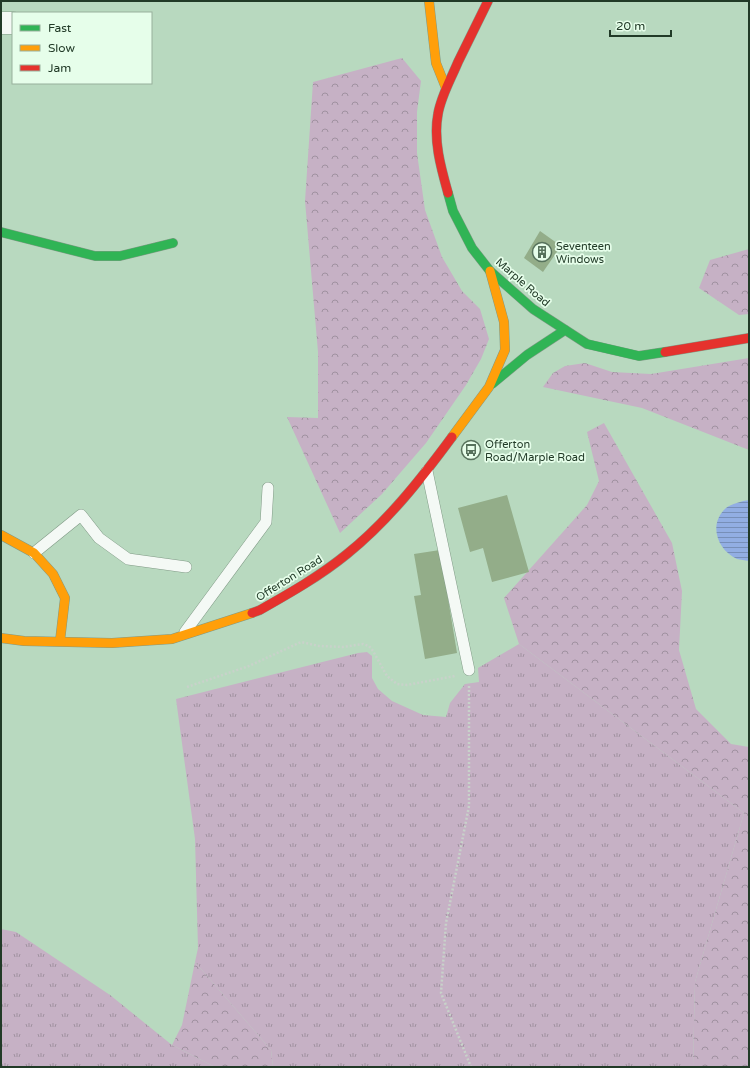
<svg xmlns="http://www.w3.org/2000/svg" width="750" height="1068" viewBox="0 0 750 1068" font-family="'Varela Round',sans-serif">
<defs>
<pattern id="grass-tufts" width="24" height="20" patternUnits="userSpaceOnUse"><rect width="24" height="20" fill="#c6b1c5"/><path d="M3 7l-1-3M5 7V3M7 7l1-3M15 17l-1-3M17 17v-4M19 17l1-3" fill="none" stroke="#a091a0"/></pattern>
<pattern id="forest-crowns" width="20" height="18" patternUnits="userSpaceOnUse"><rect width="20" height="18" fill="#c6b1c5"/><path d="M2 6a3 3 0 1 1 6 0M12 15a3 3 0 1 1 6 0" fill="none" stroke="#a091a0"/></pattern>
<pattern id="water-rules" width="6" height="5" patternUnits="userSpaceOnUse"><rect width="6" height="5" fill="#92aee3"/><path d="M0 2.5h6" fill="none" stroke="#778fb8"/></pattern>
</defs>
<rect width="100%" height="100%" fill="#b8d9bf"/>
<g fill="url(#grass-tufts)">
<polygon points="519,644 744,813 695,982 693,1067 273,1067 271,1050 195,962 198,948 195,839 176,699 358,653 367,652 372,656 372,678 378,689 392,701 423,715 446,717 450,703 465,684 479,682 478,668"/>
<polygon points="1,929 16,932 110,995 172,1045 215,1067 1,1067"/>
</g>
<g fill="url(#forest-crowns)">
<polygon points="402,58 421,81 417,112 417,153 425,210 442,257 462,291 480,309 489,339 481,359 466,385 426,443 382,494 340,533 287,417 318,418 318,352 305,201 313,82"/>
<polygon points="749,249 749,314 739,315 699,288 710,260"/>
<polygon points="749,358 749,450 642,408 543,387 553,373 565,366 585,363 612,372 651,374"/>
<polygon points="604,423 672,543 682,591 679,650 696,709 731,744 749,747 749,1067 693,1067 695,982 744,813 519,644 504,598 587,505 599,481 587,432"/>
<polygon points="195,962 271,1050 273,1067 215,1067 172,1045 182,1025"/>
</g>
<path fill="url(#water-rules)" d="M749,500V561C745,560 740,560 737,559C717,550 708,524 726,508C731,504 742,501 749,500Z"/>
<g fill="#93ad89">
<polygon points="540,231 561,246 543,272 524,258"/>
<polygon points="507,495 529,572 492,582 483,548 470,552 458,508"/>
<polygon points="440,550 457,653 425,659 414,596 421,595 414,554"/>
</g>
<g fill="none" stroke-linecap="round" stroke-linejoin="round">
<defs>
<g id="lane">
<polyline points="427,471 469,670"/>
<polyline points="34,553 81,515 99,538 128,559 186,567"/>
<polyline points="185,632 266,522 268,488"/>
</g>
<polyline id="street" points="1,23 13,23"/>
<g id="fast">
<polyline points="448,193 453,211 472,248 490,271 533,309 587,344 639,356 665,352"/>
<polyline points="1,232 95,256 120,256 173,243"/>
<polyline points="492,384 527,355 565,330"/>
</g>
<g id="slow">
<polyline points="429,1 436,63 446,88"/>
<polyline points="452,437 489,387 505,350 504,322 490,271"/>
<polyline points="1,535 34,553 53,574 65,598 60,641"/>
<polyline points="1,638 24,641 112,643 172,639 252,613"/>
</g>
<g id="jam">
<path d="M448,193C441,168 433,140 438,114C441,96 451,79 458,62C468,42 478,21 488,1"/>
<polyline points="665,352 749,338"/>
<path d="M252,613L260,610C290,593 320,576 347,554C388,521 421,479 452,437"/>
</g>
</defs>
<use href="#lane" stroke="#809a86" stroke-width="12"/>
<use href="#street" stroke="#809a86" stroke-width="23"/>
<use href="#fast" stroke="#809a86" stroke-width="10"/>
<use href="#slow" stroke="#809a86" stroke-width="10"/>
<use href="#jam" stroke="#809a86" stroke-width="10"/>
<g stroke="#c8d2ca" stroke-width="2.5" stroke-dasharray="2 2" stroke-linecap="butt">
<polyline points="469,686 469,806 446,923 441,993 471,1067"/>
<polyline points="187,687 249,666 301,642 319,646 343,647 363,644 369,646 373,651 387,676 397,684 407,685 455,676"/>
</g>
<use href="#lane" stroke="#f4f9f5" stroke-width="11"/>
<use href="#street" stroke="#f4f9f5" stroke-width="22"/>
<use href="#fast" stroke="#30b455" stroke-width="9"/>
<use href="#slow" stroke="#ff9f0a" stroke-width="9"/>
<use href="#jam" stroke="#e5322d" stroke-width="9"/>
</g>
<defs>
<symbol id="building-ring" viewBox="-11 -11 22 22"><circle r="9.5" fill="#e6feea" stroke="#56725c" stroke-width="1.5"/><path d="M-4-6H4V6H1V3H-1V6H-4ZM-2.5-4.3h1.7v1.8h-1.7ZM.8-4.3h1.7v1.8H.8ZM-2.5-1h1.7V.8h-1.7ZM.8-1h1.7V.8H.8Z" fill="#56725c"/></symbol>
<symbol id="bus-ring" viewBox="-11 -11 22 22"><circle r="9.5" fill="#e6feea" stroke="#56725c" stroke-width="1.5"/><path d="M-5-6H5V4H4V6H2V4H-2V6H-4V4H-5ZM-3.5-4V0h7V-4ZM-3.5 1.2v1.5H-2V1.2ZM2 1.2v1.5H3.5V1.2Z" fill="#56725c"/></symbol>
</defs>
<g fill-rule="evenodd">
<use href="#building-ring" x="531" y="241" width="22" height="22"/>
<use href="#bus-ring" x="460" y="439" width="22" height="22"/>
</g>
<g text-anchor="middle" stroke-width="3.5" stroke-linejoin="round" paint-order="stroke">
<g font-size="11" fill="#213a27" stroke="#e6feea" text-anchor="start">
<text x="556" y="250">Seventeen<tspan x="556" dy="13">Windows</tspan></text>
<text x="485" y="448">Offerton<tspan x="485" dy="13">Road/Marple Road</tspan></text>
</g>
<g font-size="11" fill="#213a27" stroke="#e6feea">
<text transform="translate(523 282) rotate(41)" y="4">Marple Road</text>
<text transform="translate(289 578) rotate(-32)" y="4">Offerton Road</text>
</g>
</g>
<rect width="750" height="1068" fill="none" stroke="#213a27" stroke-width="4"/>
<rect x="12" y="12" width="140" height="72" fill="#e6feea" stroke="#97b09c"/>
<rect x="20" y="25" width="20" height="6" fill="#30b455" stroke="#97b09c"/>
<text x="48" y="32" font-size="12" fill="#213a27">Fast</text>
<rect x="20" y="45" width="20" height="6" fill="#ff9f0a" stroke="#97b09c"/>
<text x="48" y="52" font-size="12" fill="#213a27">Slow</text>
<rect x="20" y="65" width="20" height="6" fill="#e5322d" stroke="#97b09c"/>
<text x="48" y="72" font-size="12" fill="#213a27">Jam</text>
<path d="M610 30v6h61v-6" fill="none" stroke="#213a27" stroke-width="2"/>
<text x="616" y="30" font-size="12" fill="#213a27" stroke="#e6feea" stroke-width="3" paint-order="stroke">20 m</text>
</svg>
